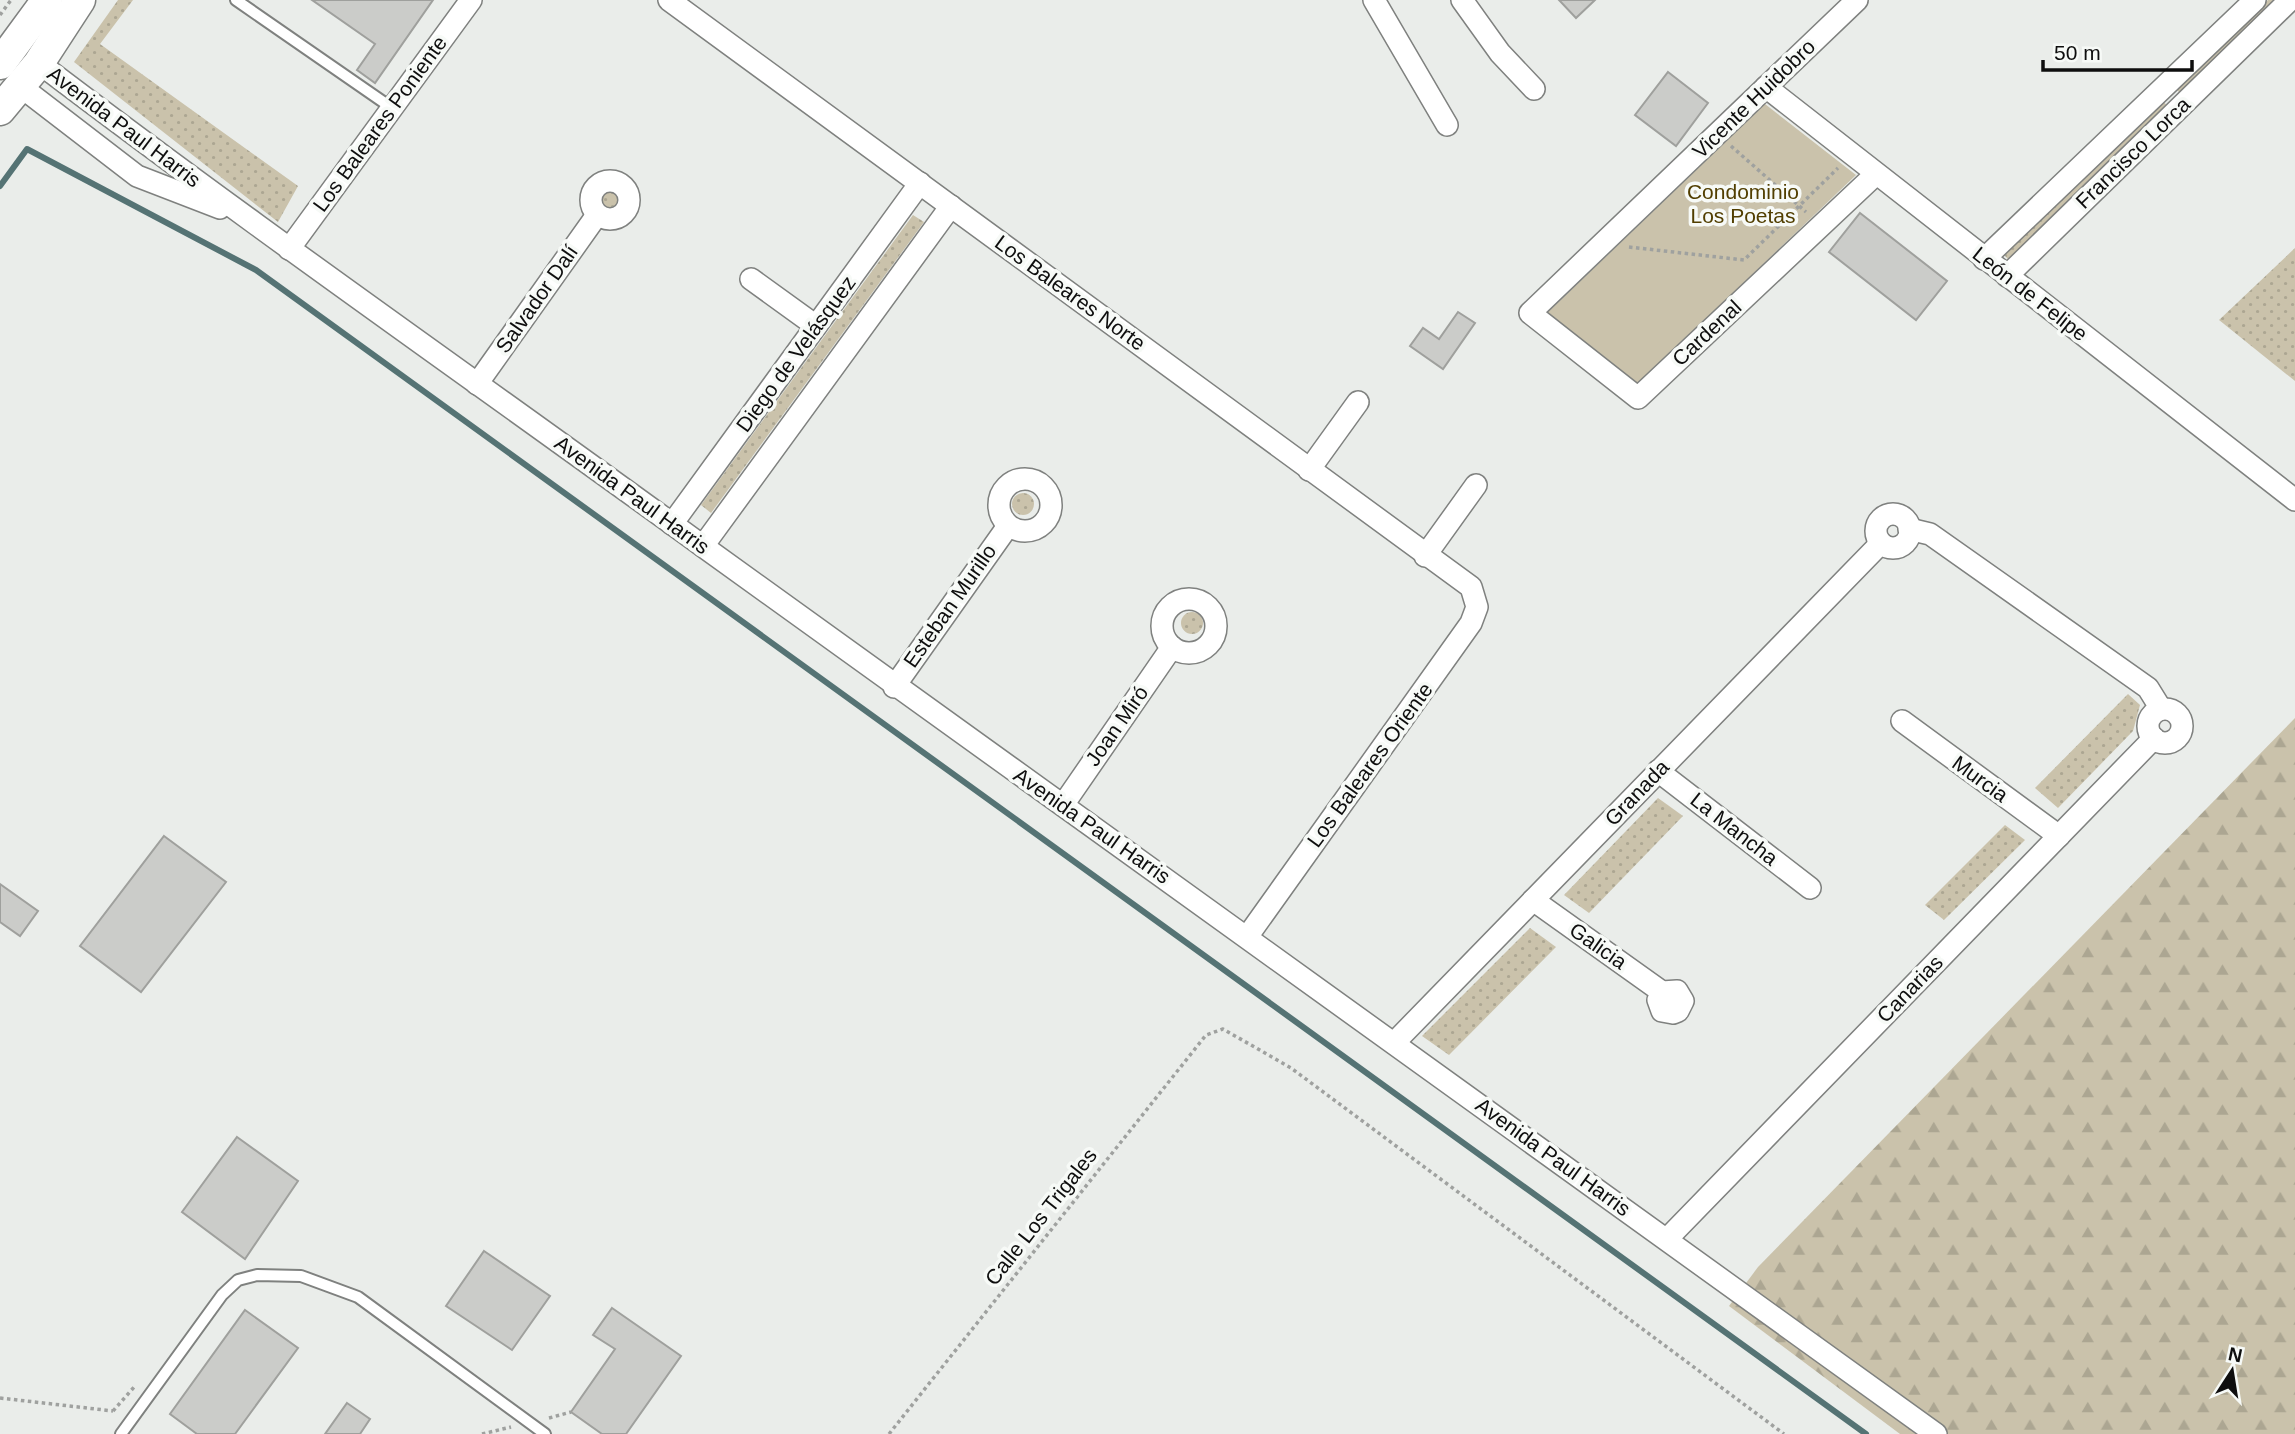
<svg xmlns="http://www.w3.org/2000/svg" width="2295" height="1434" viewBox="0 0 2295 1434" font-family="Helvetica,sans-serif">
<defs>
<pattern id="grass-dots" width="8" height="8" patternUnits="userSpaceOnUse" patternTransform="scale(1.75)"><rect width="8" height="8" fill="#cac2ab"/><path d="M2 2h.1M6 6h.1" fill="none" stroke="#aca692" stroke-width="1.8" stroke-linecap="round"/></pattern>
<pattern id="forest-firs" width="22" height="20" patternUnits="userSpaceOnUse" patternTransform="scale(1.75)"><rect width="22" height="20" fill="#cac2ab"/><path d="M5 1l3.5 6h-7zM16 11l3.5 6h-7z" fill="#aca692"/></pattern>
</defs>
<rect width="100%" height="100%" fill="#eaedea"/>
<g fill="url(#grass-dots)">
<polygon points="118,0 133,0 100,44 298,186 278,222 74,62"/>
<polygon points="2268,0 2282,0 2182,95 2175,88"/>
<polygon points="2163,101 2169,108 2010,261 2004,255"/>
<circle cx="611" cy="199" r="12"/>
<polygon points="913,215 924,222 711,513 701,505"/>
<polygon points="2295,248 2295,381 2219,320"/>
<circle cx="1023" cy="504" r="11"/>
<circle cx="1192" cy="623" r="11"/>
<polygon points="2128,694 2140,705 2133,731 2058,808 2035,788"/>
<polygon points="1658,798 1683,816 1589,913 1564,895"/>
<polygon points="2005,825 2025,840 1944,920 1925,905"/>
<polygon points="1530,928 1556,947 1449,1055 1422,1036"/>
</g>
<polygon fill="url(#forest-firs)" points="2295,718 2295,1434 1900,1434 1729,1306 1758,1267"/>
<polygon fill="#cac2ab" points="1765,104 1856,175 1638,384 1546,314"/>
<g fill="none" stroke-linecap="round" stroke-linejoin="round">
<polyline stroke="#557374" stroke-width="6" points="0,186 27,149 256,270 1866,1434"/>
</g>
<g fill="#cbccc9" stroke="#9fa09d" stroke-width="2">
<polygon points="312,0 433,0 375,83 357,70 375,44"/>
<polygon points="1559,0 1595,0 1576,18"/>
<polygon points="1668,72 1708,103 1676,146 1635,115"/>
<polygon points="1860,213 1947,281 1916,320 1829,252"/>
<polygon points="1458,312 1475,323 1443,369 1410,346 1423,328 1439,339"/>
<polygon points="164,836 226,882 141,992 80,946"/>
<polygon points="0,884 38,911 20,936 0,922"/>
<polygon points="237,1137 298,1181 245,1259 182,1212"/>
<polygon points="484,1251 550,1296 512,1350 446,1306"/>
<polygon points="612,1308 681,1356 626,1434 602,1434 571,1412 615,1349 593,1335"/>
<polygon points="245,1310 298,1348 235,1434 197,1434 170,1414"/>
<polygon points="347,1403 370,1419 360,1434 325,1434"/>
</g>
<g fill="none" stroke-linecap="round" stroke-linejoin="round">
<defs>
<g id="service">
<polyline points="236,0 392,108"/>
<polyline points="121,1434 222,1295 238,1280 257,1275 301,1276 358,1297 545,1434"/>
</g>
<g id="minor">
<polyline points="669,0 1471,587 1477,607 1471,623 1247,937"/>
<polyline points="1374,0 1447,125"/>
<polyline points="1462,0 1500,53 1534,89"/>
<polyline points="1857,0 1530,313 1638,398 1876,174"/>
<path d="M39,63C257,229 483,386 704,547C1113,845 1527,1136 1936,1434"/>
<polyline points="20,86 137,176 220,208"/>
<polyline points="1766,87 2295,500"/>
<circle cx="610" cy="200" r="19"/>
<polyline points="289,249 471,0"/>
<polyline points="1984,259 2255,0"/>
<polyline points="2007,276 2290,0"/>
<polyline points="751,279 816,326"/>
<polyline points="477,384 597,215"/>
<polyline points="1309,470 1358,402"/>
<circle cx="1025" cy="505" r="26"/>
<circle cx="1893" cy="531" r="17"/>
<polyline points="672,524 920,183"/>
<polyline points="1909,529 1930,534 2148,688 2161,709"/>
<polyline points="703,546 951,206"/>
<polyline points="1425,556 1476,485"/>
<circle cx="1189" cy="626" r="27"/>
<polyline points="894,687 1008,526"/>
<circle cx="2165" cy="726" r="17"/>
<polyline points="1902,721 2059,836"/>
<polyline points="1658,771 1810,888"/>
<polyline points="1063,805 1172,647"/>
<polyline points="1533,900 1662,992 1677,991 1683,1001 1678,1011 1673,1013 1662,1011 1658,1000 1662,992"/>
<polyline points="1394,1043 1881,543"/>
<polyline points="1667,1239 2154,738"/>
</g>
<g id="secondary">
<polyline points="0,64 47,0"/>
<polyline points="0,110 39,63 80,0"/>
</g>
</defs>
<use href="#service" stroke="#7f817f" stroke-width="14"/>
<use href="#minor" stroke="#7f817f" stroke-width="24"/>
<use href="#secondary" stroke="#7f817f" stroke-width="33"/>
<g stroke="#9fa19f" stroke-width="3.5" stroke-dasharray="3.5 3.5" stroke-linecap="butt">
<polyline points="0,15 11,0"/>
<polyline points="1731,146 1806,212"/>
<polyline points="1629,247 1744,260 1838,168"/>
<polyline points="0,1398 113,1411"/>
<polyline points="113,1411 135,1386"/>
<polyline points="549,1418 571,1412"/>
<polyline points="482,1434 511,1427"/>
<polyline points="889,1434 1206,1035 1223,1029 1291,1068 1784,1434"/>
</g>
<use href="#service" stroke="#fff" stroke-width="10"/>
<use href="#minor" stroke="#fff" stroke-width="21"/>
<use href="#secondary" stroke="#fff" stroke-width="30"/>
</g>
<g text-anchor="middle" stroke-width="7" stroke-linejoin="round" paint-order="stroke">
<g font-size="21" fill="#0e0e0e" stroke="#f7faf7">
<text transform="translate(1754 99) rotate(-44)" y="7">Vicente Huidobro</text>
<text transform="translate(380 124) rotate(-54)" y="7">Los Baleares Poniente</text>
<text transform="translate(124 127) rotate(37)" y="7">Avenida Paul Harris</text>
<text transform="translate(2133 153) rotate(-44)" y="7">Francisco Lorca</text>
<text transform="translate(1070 293) rotate(36)" y="7">Los Baleares Norte</text>
<text transform="translate(2030 294) rotate(38)" y="7">León de Felipe</text>
<text transform="translate(537 299) rotate(-55)" y="7">Salvador Dalí</text>
<text transform="translate(1707 333) rotate(-43)" y="7">Cardenal</text>
<text transform="translate(796 354) rotate(-54)" y="7">Diego de Velásquez</text>
<text transform="translate(632 495) rotate(36)" y="7">Avenida Paul Harris</text>
<text transform="translate(950 606) rotate(-55)" y="7">Esteban Murillo</text>
<text transform="translate(1117 726) rotate(-55)" y="7">Joan Miró</text>
<text transform="translate(1370 765) rotate(-54)" y="7">Los Baleares Oriente</text>
<text transform="translate(1980 779) rotate(36)" y="7">Murcia</text>
<text transform="translate(1637 793) rotate(-46)" y="7">Granada</text>
<text transform="translate(1092 826) rotate(35)" y="7">Avenida Paul Harris</text>
<text transform="translate(1734 829) rotate(38)" y="7">La Mancha</text>
<text transform="translate(1598 946) rotate(35)" y="7">Galicia</text>
<text transform="translate(1910 989) rotate(-46)" y="7">Canarias</text>
<text transform="translate(1553 1157) rotate(36)" y="7">Avenida Paul Harris</text>
<text transform="translate(1041 1217) rotate(-52)" y="7">Calle Los Trigales</text>
</g>
<g font-size="21" fill="#513e00" stroke="#f7faf7">
<text x="1743" y="199">Condominio<tspan x="1743" dy="24">Los Poetas</tspan></text>
</g>
</g>
<g transform="translate(2232 1371) rotate(12)" stroke="#f7faf7" stroke-width="5" paint-order="stroke">
<path d="M0-5L12 26L0 18L-12 26Z" fill="#0e0e0e"/>
<text y="-10" font-size="19" font-weight="bold" text-anchor="middle" fill="#0e0e0e">N</text>
</g>
<path d="M2043 60v10h149v-10" fill="none" stroke="#0e0e0e" stroke-width="3.5"/>
<text x="2054" y="60" font-size="21" fill="#0e0e0e" stroke="#f7faf7" stroke-width="5" paint-order="stroke">50 m</text>
</svg>
